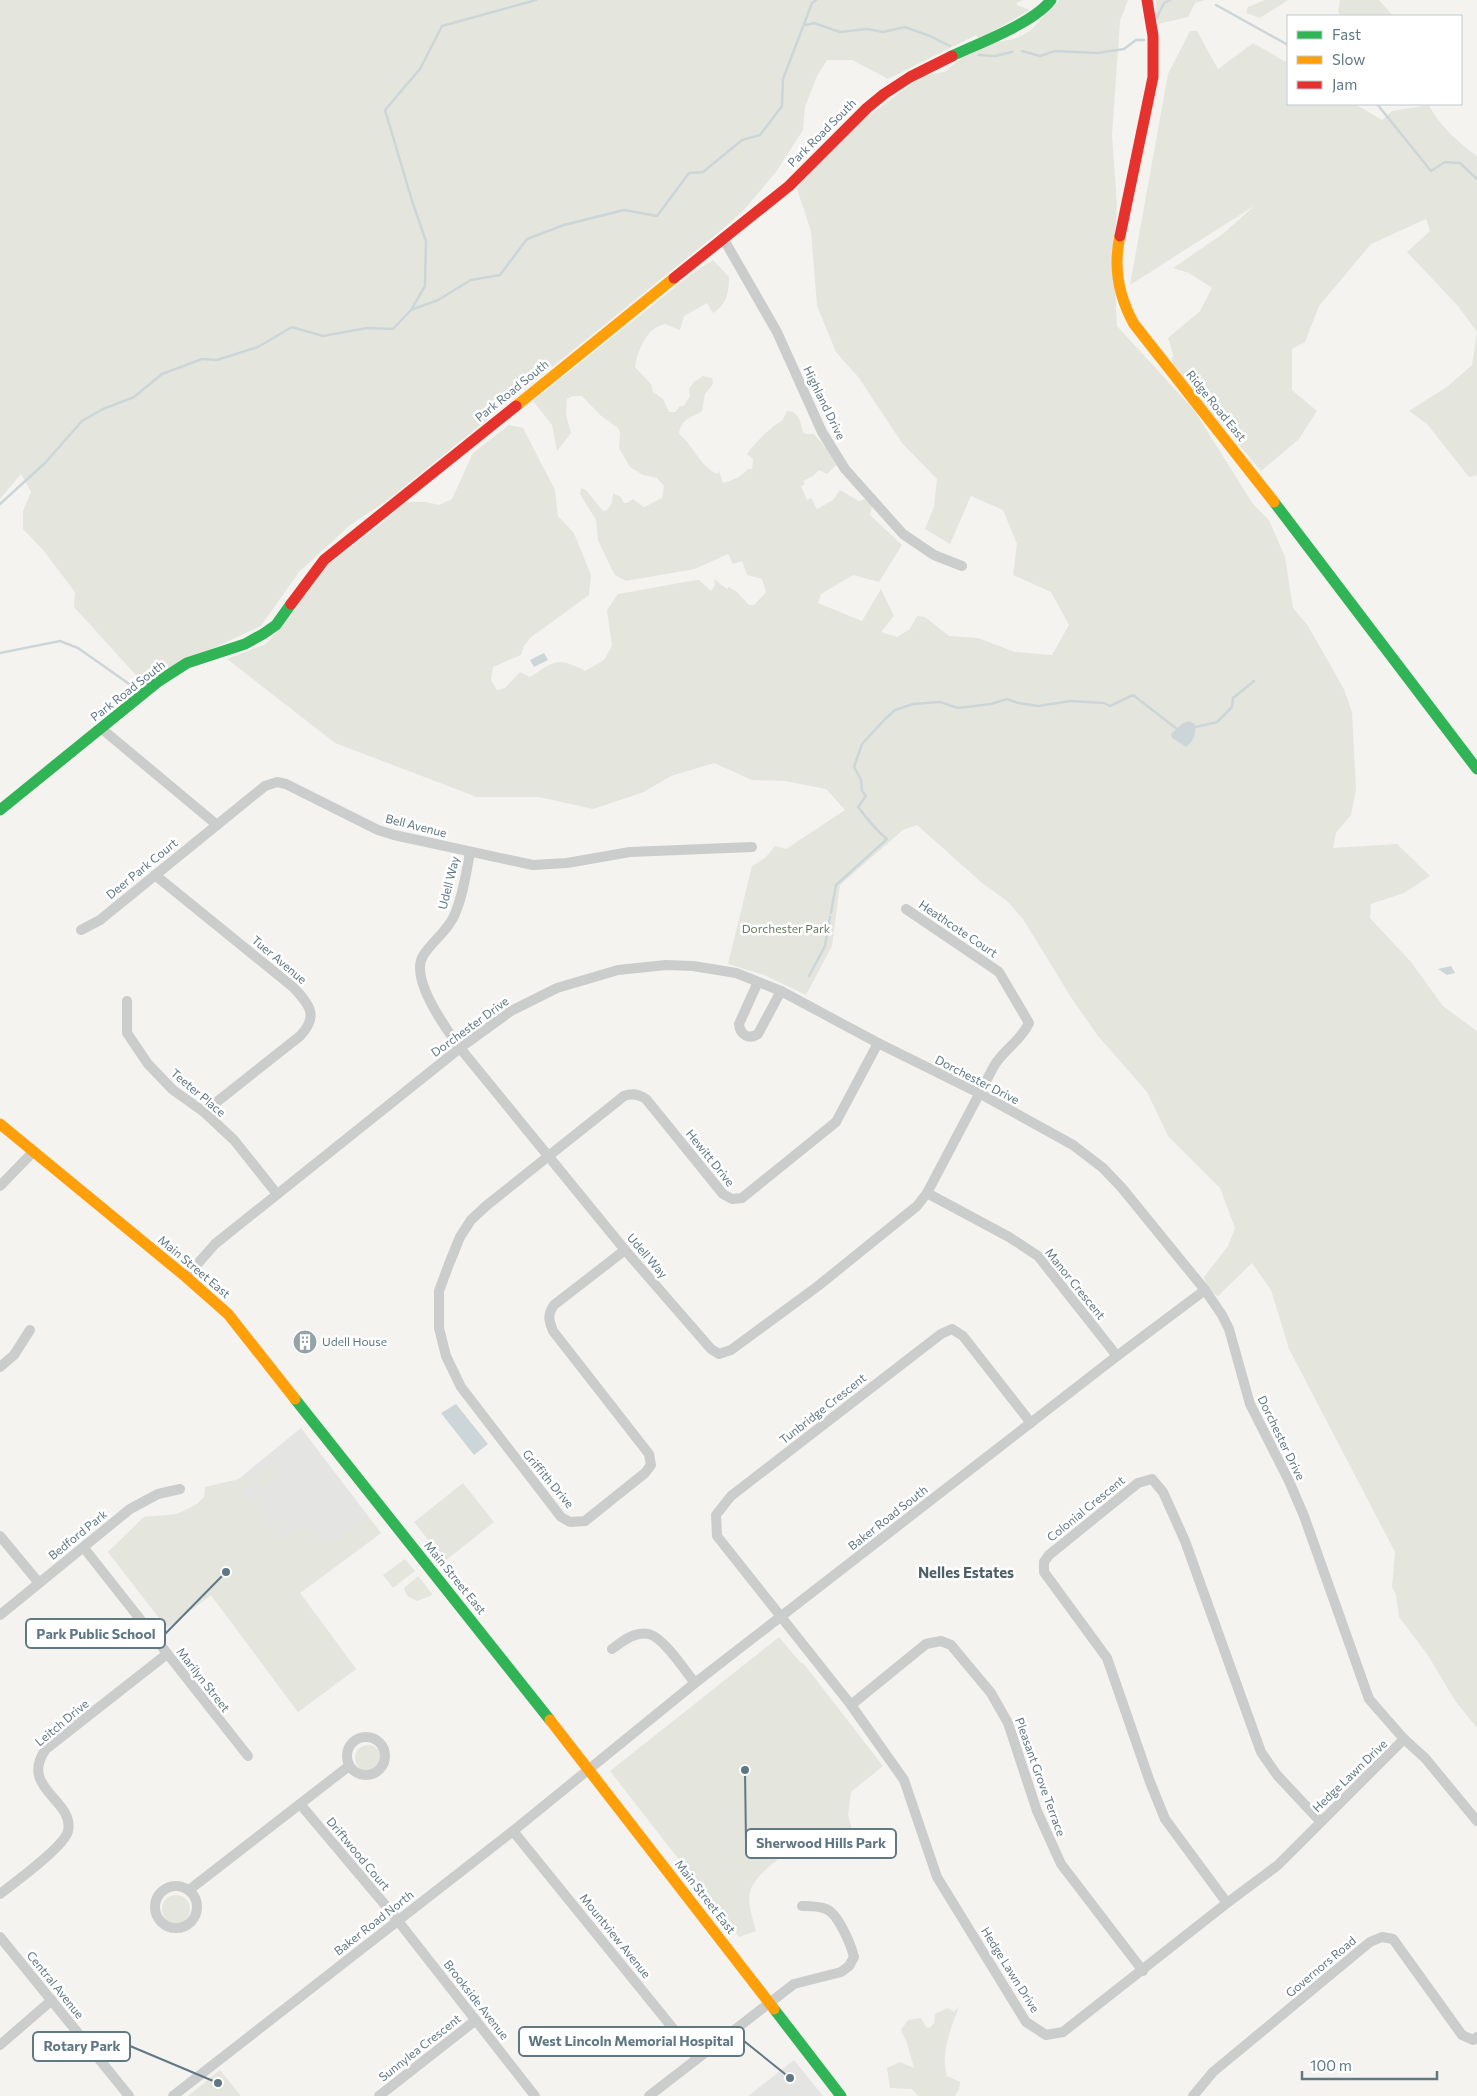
<svg xmlns="http://www.w3.org/2000/svg" width="1477" height="2096" viewBox="0 0 1477 2096" font-family="Commissioner,sans-serif">
<rect width="100%" height="100%" fill="#f4f3f0"/>
<g fill="#e4e4e3">
<polygon points="301,1428 381,1533 300,1593 356,1669 298,1712 211,1595 167,1628 108,1552 144,1517 198,1512"/>
<polygon points="794,2060 823,2096 748,2096"/>
</g>
<g fill="#e4e6de">
<polygon points="0,0 1023,0 1017,3 1017,5 1030,10 979,39 976,35 888,79 852,60 827,60 817,76 805,107 803,130 776,172 743,211 718,233 389,499 349,526 299,572 261,626 209,650 144,684 74,607 75,592 43,550 23,529 23,511 31,492 21,474 0,499"/>
<path d="M1059,0H1128L1120,21L1112,135L1117,206L1114,271L1117,326L1194,410L1253,504L1269,520L1285,557L1293,608L1308,626L1344,689L1352,712L1356,789L1351,815L1336,833L1333,848L1397,844L1430,876L1404,893L1371,904L1370,918L1411,962L1443,1006L1477,1031V1728L1456,1702L1427,1654L1399,1617L1396,1595L1392,1587L1395,1552L1289,1349L1271,1290L1252,1263L1218,1296L1208,1291L1204,1277L1228,1246L1235,1228L1220,1188L1168,1136L1147,1092L1098,1036L1072,999L1023,919L1007,901L982,883L917,825L903,830L840,885L832,946L806,995L764,975L728,964L752,866L765,858L775,846L786,849L845,810L826,789L785,781L752,780L714,763L671,776L644,792L593,809L539,797H477L335,743L227,659L266,644L282,626L324,568L381,524L405,502H426L439,505L452,499L473,453L509,425L523,428L555,490L558,516L574,533L591,575L589,595L530,638L524,646L521,655L493,667L491,680L497,690L505,688L520,672L530,677C555,661 557,656 585,671L604,660L612,646L607,610L618,594L696,580H699L711,591L715,585L714,579L727,589L729,587L737,592L749,605H754L766,592L762,579L747,575L742,561L733,564L728,554L695,569L626,581L615,575L612,570L598,540L596,520L580,494L581,488L586,490L603,511L607,510L612,503L613,493L621,497L624,503H627L633,499L644,507L662,498L664,486L657,478L643,475L630,467L619,448L620,433L618,428L600,415L582,396H573L567,399L566,415L571,433L557,451L552,425L533,401L694,272L713,260L729,277C729,292 727,305 713,313L707,303L684,316L680,330L665,324C646,328 638,350 635,367L651,384L653,392L663,399L669,412H675L680,406H684L690,396L689,389L694,382L703,376L712,378L713,384L705,394L702,411C692,418 681,418 679,434C693,445 700,466 717,474L719,471L723,483C732,481 742,476 748,469H752L753,459L747,454C753,445 772,425 782,421L787,411C798,410 801,422 803,432L806,434H814L833,456L837,464L827,474L819,470L813,476L803,481L805,484L801,486L807,500L811,498L817,509L833,500L840,490L859,501L867,499L872,506L870,515L902,545L879,582L853,575L821,594L818,603L862,621L881,589L894,616L881,632L897,637L910,629L917,616L925,617L949,636L978,638L1015,652L1052,655L1069,625L1051,592L1013,575L1017,544L1003,510L971,496L950,544L925,529L934,507L937,479L902,443L859,378L836,352L817,306L811,231L797,189L822,157L855,126L922,76L944,72L975,47L1017,38L1031,30Z"/>
<polygon points="1156,0 1205,0 1195,3 1188,17 1158,24 1155,11"/>
<polygon points="1265,0 1288,0 1260,18 1246,13 1248,7"/>
<polygon points="1340,0 1379,0 1393,16 1340,16 1338,11"/>
<path d="M1190,31H1197L1218,69L1253,43L1288,63V104H1355L1382,120L1392,111L1429,105C1437,123 1461,145 1477,156V475L1469,477L1427,424L1409,411L1448,386L1472,365L1477,332L1458,306L1407,252L1430,231L1426,219L1371,244L1319,306L1305,342L1292,349V390L1317,411L1299,439L1261,471L1171,364L1173,354L1168,338L1200,311L1212,288L1189,273L1173,268L1224,233L1254,206L1130,285L1168,74Z"/>
<polygon points="273,1463 282,1474 262,1490 253,1479"/>
<polygon points="248,1477 251,1481 243,1490 243,1495 248,1501 253,1501 261,1494 266,1501 257,1510 281,1540 303,1525 309,1531 313,1531 328,1547 368,1517 381,1533 300,1593 356,1669 298,1712 211,1595 167,1628 108,1552 144,1517 173,1516 197,1504 204,1497 205,1487"/>
<polygon points="463,1483 494,1522 445,1561 414,1522"/>
<polygon points="405,1559 415,1571 393,1588 383,1575"/>
<polygon points="418,1576 433,1595 417,1601 407,1596 404,1588"/>
<path d="M779,1637L800,1662L804,1664L883,1766L851,1792L848,1815L857,1846L818,1849L813,1842C795,1843 754,1874 750,1892C747,1903 753,1919 756,1931L739,1937L610,1771Z"/>
<circle cx="368" cy="1758" r="13"/>
<circle cx="176" cy="1909" r="14"/>
<path d="M959,2006C951,2029 940,2052 947,2076L960,2082L959,2090L955,2096H918L912,2089L890,2088L887,2068L900,2062L914,2068L907,2043L901,2030L908,2020L921,2018L926,2027L930,2028L934,2023L935,2014L948,2008L954,2012Z"/>
<polygon points="220,2070 241,2096 188,2096"/>
</g>
<g fill="#ccd6d8">
<polygon points="544,653 548,660 534,667 530,660"/>
<path d="M1189,721L1195,724C1196,735 1194,740 1186,747L1172,738L1171,734L1183,723Z"/>
<polygon points="1451,966 1455,973 1447,975 1438,969"/>
<polygon points="456,1404 488,1444 474,1455 441,1413"/>
</g>
<g fill="none" stroke-linecap="round" stroke-linejoin="round">
<g stroke="#ccd6d8" stroke-width="2.5">
<polyline points="1216,5 1288,45"/>
<polyline points="1156,19 1164,3 1170,0"/>
<polyline points="806,25 814,23 840,32 867,29 883,32 905,27 930,36 950,46"/>
<polyline points="1022,51 1040,56 1055,51 1097,53 1124,49 1136,40 1144,40"/>
<polyline points="979,55 995,56 1012,52"/>
<polyline points="1377,104 1431,171 1445,162 1460,163 1477,179"/>
<polyline points="411,310 425,286 426,241 413,204 385,110 420,69 442,26 536,0"/>
<polyline points="0,504 45,463 82,421 103,409 134,397 162,374 202,359 217,360 258,347 292,327 323,336 367,328 393,329 411,310 438,300 471,280 500,275 527,239 564,225 624,210 657,216 689,173 703,172 742,140 760,135 782,106 783,79 812,3 816,0"/>
<polyline points="0,653 60,641 78,648 132,686"/>
<polyline points="1196,727 1217,722 1232,707 1233,698 1254,681"/>
<path d="M831,913L836,885L887,839C876,831 867,818 858,807L866,796L862,791L861,780L854,767L862,744L885,719L895,710L913,704L940,702L958,708L991,704L1007,699L1018,703L1038,706L1071,701L1104,703L1110,706L1133,695L1177,729"/>
<polyline points="809,976 825,946 830,917"/>
</g>
<g stroke="#cbcccc" stroke-width="10">
<polyline points="723,238 777,332 822,432 845,469 903,534 934,555 962,566"/>
<polyline points="102,729 217,825"/>
<path d="M470,853C466,873 463,897 454,916C447,932 432,941 423,956C409,979 447,1030 460,1048L625,1250L711,1349L719,1354L731,1350L818,1286L917,1206L927,1193L994,1066C1004,1049 1020,1042 1029,1023L999,972L906,909"/>
<path d="M155,875L293,987C310,1005 319,1016 300,1036L204,1112"/>
<polyline points="81,930 100,920 265,786 277,782 286,784 378,830 394,835 533,865 567,863 630,852 752,847"/>
<path d="M758,982L739,1024C740,1035 749,1040 758,1034L781,991"/>
<polyline points="127,1001 127,1033 148,1064 173,1090 204,1112 234,1140 277,1194"/>
<polyline points="0,1186 34,1151"/>
<polyline points="927,1193 1009,1237 1038,1256 1117,1356"/>
<path d="M625,1250L554,1305C547,1315 549,1321 553,1331L649,1454L651,1465L645,1473L585,1521L570,1522L561,1517L461,1387L446,1356L439,1328V1291L449,1264L460,1237L471,1220L486,1206L624,1096C632,1093 639,1094 646,1099L723,1194L732,1199L742,1198L836,1122L878,1043"/>
<polyline points="186,1277 215,1244 460,1048 511,1011 557,988 618,970 666,965 693,966 736,973 781,991 878,1043 979,1093 1073,1145 1103,1168 1122,1188 1205,1290 1222,1315 1229,1329 1250,1404 1289,1481 1304,1516 1369,1699 1404,1739 1425,1758 1477,1821"/>
<polyline points="0,1367 14,1355 30,1330"/>
<polyline points="1031,1423 963,1336 952,1329 941,1334 731,1496 716,1515 717,1536 851,1705 904,1780 937,1877 1026,2022 1046,2035 1063,2032 1227,1903 1278,1865 1404,1739"/>
<polyline points="0,1536 39,1583"/>
<polyline points="84,1548 248,1756"/>
<polyline points="0,1615 130,1509 158,1494 180,1489"/>
<path d="M612,1649C623,1641 635,1631 649,1634C664,1638 685,1671 695,1683"/>
<polyline points="851,1705 926,1644 941,1641 951,1645 991,1693 1008,1723 1037,1811 1061,1864 1143,1971"/>
<circle cx="366" cy="1756" r="19"/>
<polyline points="300,1804 391,1912 535,2096"/>
<polyline points="513,1831 697,2058"/>
<circle cx="176" cy="1907" r="21"/>
<polyline points="189,1890 349,1766"/>
<path d="M0,1894C14,1883 65,1846 68,1831C75,1800 18,1788 46,1749L167,1654"/>
<polyline points="1227,1903 1165,1819 1150,1782 1107,1658 1044,1572 1044,1562 1049,1555 1138,1483 1152,1479 1163,1492 1185,1541 1261,1752 1277,1775 1320,1821"/>
<polyline points="0,1937 129,2096"/>
<polyline points="0,2045 52,2000"/>
<polyline points="173,2096 513,1831 695,1683 1117,1356 1205,1290"/>
<polyline points="379,2096 476,2020"/>
<path d="M649,2096L794,1984L841,1972L849,1966L854,1957C851,1945 838,1913 826,1909C820,1906 810,1906 802,1906"/>
<polyline points="1193,2096 1213,2072 1370,1942 1382,1937 1393,1939 1462,2035 1473,2040 1477,2037"/>
</g>
<g stroke="#30b455" stroke-width="11">
<path d="M952,56C979,43 1034,23 1051,0"/>
<polyline points="1274,502 1477,769"/>
<polyline points="0,810 159,681 187,663 245,644 263,634 276,625 291,604"/>
<polyline points="295,1399 550,1720"/>
<polyline points="774,2009 841,2096"/>
</g>
<g stroke="#ff9f0a" stroke-width="11">
<path d="M1120,236C1113,267 1119,297 1134,324L1274,502"/>
<polyline points="516,406 674,278"/>
<polyline points="0,1124 186,1277 228,1314 295,1399"/>
<polyline points="550,1720 774,2009"/>
</g>
<g stroke="#e5322d" stroke-width="11">
<polyline points="1120,236 1153,77 1153,36 1147,0"/>
<polyline points="674,278 789,186 867,108 884,94 910,77 952,56"/>
<polyline points="291,604 324,560 516,406"/>
</g>
</g>
<defs>
<symbol id="building-disc" viewBox="-11 -11 22 22"><circle r="9.5" fill="#94a3aa" stroke="#fff"/><path d="M-4-6H4V6H1V3H-1V6H-4ZM-2.5-4.3h1.7v1.8h-1.7ZM.8-4.3h1.7v1.8H.8ZM-2.5-1h1.7V.8h-1.7ZM.8-1h1.7V.8H.8Z" fill="#fff"/></symbol>
</defs>
<g fill-rule="evenodd">
<use href="#building-disc" x="291" y="1328" width="28" height="28"/>
</g>
<g text-anchor="middle" stroke-width="5" stroke-linejoin="round" paint-order="stroke">
<g font-size="12" fill="#607884" stroke="#fff">
<text transform="translate(822 133) rotate(-45)" y="4">Park Road South</text>
<text transform="translate(512 391) rotate(-39)" y="4">Park Road South</text>
<text transform="translate(824 403) rotate(64)" y="4">Highland Drive</text>
<text transform="translate(1216 406) rotate(51)" y="4">Ridge Road East</text>
<text transform="translate(128 691) rotate(-38)" y="4">Park Road South</text>
<text transform="translate(416 826) rotate(14)" y="4">Bell Avenue</text>
<text transform="translate(142 869) rotate(-39)" y="4">Deer Park Court</text>
<text transform="translate(449 883) rotate(-76)" y="4">Udell Way</text>
<text transform="translate(958 929) rotate(34)" y="4">Heathcote Court</text>
<text transform="translate(279 960) rotate(40)" y="4">Tuer Avenue</text>
<text transform="translate(470 1027) rotate(-36)" y="4">Dorchester Drive</text>
<text transform="translate(977 1080) rotate(27)" y="4">Dorchester Drive</text>
<text transform="translate(198 1093) rotate(40)" y="4">Teeter Place</text>
<text transform="translate(710 1158) rotate(51)" y="4">Hewitt Drive</text>
<text transform="translate(647 1256) rotate(49)" y="4">Udell Way</text>
<text transform="translate(194 1267) rotate(40)" y="4">Main Street East</text>
<text transform="translate(1075 1284) rotate(51)" y="4">Manor Crescent</text>
<text transform="translate(823 1409) rotate(-38)" y="4">Tunbridge Crescent</text>
<text transform="translate(1281 1438) rotate(64)" y="4">Dorchester Drive</text>
<text transform="translate(548 1479) rotate(50)" y="4">Griffith Drive</text>
<text transform="translate(1086 1509) rotate(-39)" y="4">Colonial Crescent</text>
<text transform="translate(888 1518) rotate(-38)" y="4">Baker Road South</text>
<text transform="translate(78 1535) rotate(-39)" y="4">Bedford Park</text>
<text transform="translate(455 1578) rotate(51)" y="4">Main Street East</text>
<text transform="translate(203 1680) rotate(52)" y="4">Marilyn Street</text>
<text transform="translate(62 1723) rotate(-40)" y="4">Leitch Drive</text>
<text transform="translate(1350 1776) rotate(-44)" y="4">Hedge Lawn Drive</text>
<text transform="translate(1040 1777) rotate(70)" y="4">Pleasant Grove Terrace</text>
<text transform="translate(358 1854) rotate(50)" y="4">Driftwood Court</text>
<text transform="translate(705 1897) rotate(52)" y="4">Main Street East</text>
<text transform="translate(374 1923) rotate(-38)" y="4">Baker Road North</text>
<text transform="translate(615 1936) rotate(51)" y="4">Mountview Avenue</text>
<text transform="translate(1321 1967) rotate(-40)" y="4">Governors Road</text>
<text transform="translate(1010 1970) rotate(58)" y="4">Hedge Lawn Drive</text>
<text transform="translate(55 1985) rotate(51)" y="4">Central Avenue</text>
<text transform="translate(476 2000) rotate(52)" y="4">Brookside Avenue</text>
<text transform="translate(420 2048) rotate(-38)" y="4">Sunnylea Crescent</text>
</g>
<g font-size="12" fill="#687a60" stroke="#fff">
<text x="786" y="933">Dorchester Park</text>
</g>
<g font-size="12" fill="#607884" stroke="#fff" text-anchor="start">
<text x="322" y="1346">Udell House</text>
</g>
<g font-size="15" font-weight="bold" fill="#4f6068" stroke="#fff">
<text x="966" y="1578">Nelles Estates</text>
</g>
</g>
<path fill="none" stroke="#607884" stroke-width="2" d="M226 1572L165 1634M745 1770L746 1843M790 2078L744 2041M218 2083L130 2046"/>
<g fill="#607884" stroke="#fff" stroke-width="2">
<circle cx="226" cy="1572" r="5"/>
<circle cx="745" cy="1770" r="5"/>
<circle cx="790" cy="2078" r="5"/>
<circle cx="218" cy="2083" r="5"/>
</g>
<g fill="#fff" stroke="#607884" stroke-width="2">
<rect x="26" y="1619" width="139" height="29" rx="5"/>
<rect x="746" y="1829" width="150" height="29" rx="5"/>
<rect x="519" y="2027" width="225" height="29" rx="5"/>
<rect x="33" y="2032" width="97" height="29" rx="5"/>
</g>
<g font-size="14" text-anchor="middle" font-weight="bold" fill="#607884">
<text x="96" y="1639">Park Public School</text>
<text x="821" y="1848">Sherwood Hills Park</text>
<text x="631" y="2046">West Lincoln Memorial Hospital</text>
<text x="82" y="2051">Rotary Park</text>
</g>
<rect x="1287" y="15" width="175" height="90" fill="#ffffff" stroke="#bfc9ce"/>
<rect x="1297" y="31" width="25" height="8" fill="#30b455" stroke="#bfc9ce"/>
<text x="1332" y="40" font-size="15" fill="#607884">Fast</text>
<rect x="1297" y="56" width="25" height="8" fill="#ff9f0a" stroke="#bfc9ce"/>
<text x="1332" y="65" font-size="15" fill="#607884">Slow</text>
<rect x="1297" y="81" width="25" height="8" fill="#e5322d" stroke="#bfc9ce"/>
<text x="1332" y="90" font-size="15" fill="#607884">Jam</text>
<path d="M1302 2071v8h135v-8" fill="none" stroke="#607884" stroke-width="2.5"/>
<text x="1310" y="2071" font-size="15" fill="#607884" stroke="#ffffff" stroke-width="4" paint-order="stroke">100 m</text>
</svg>
